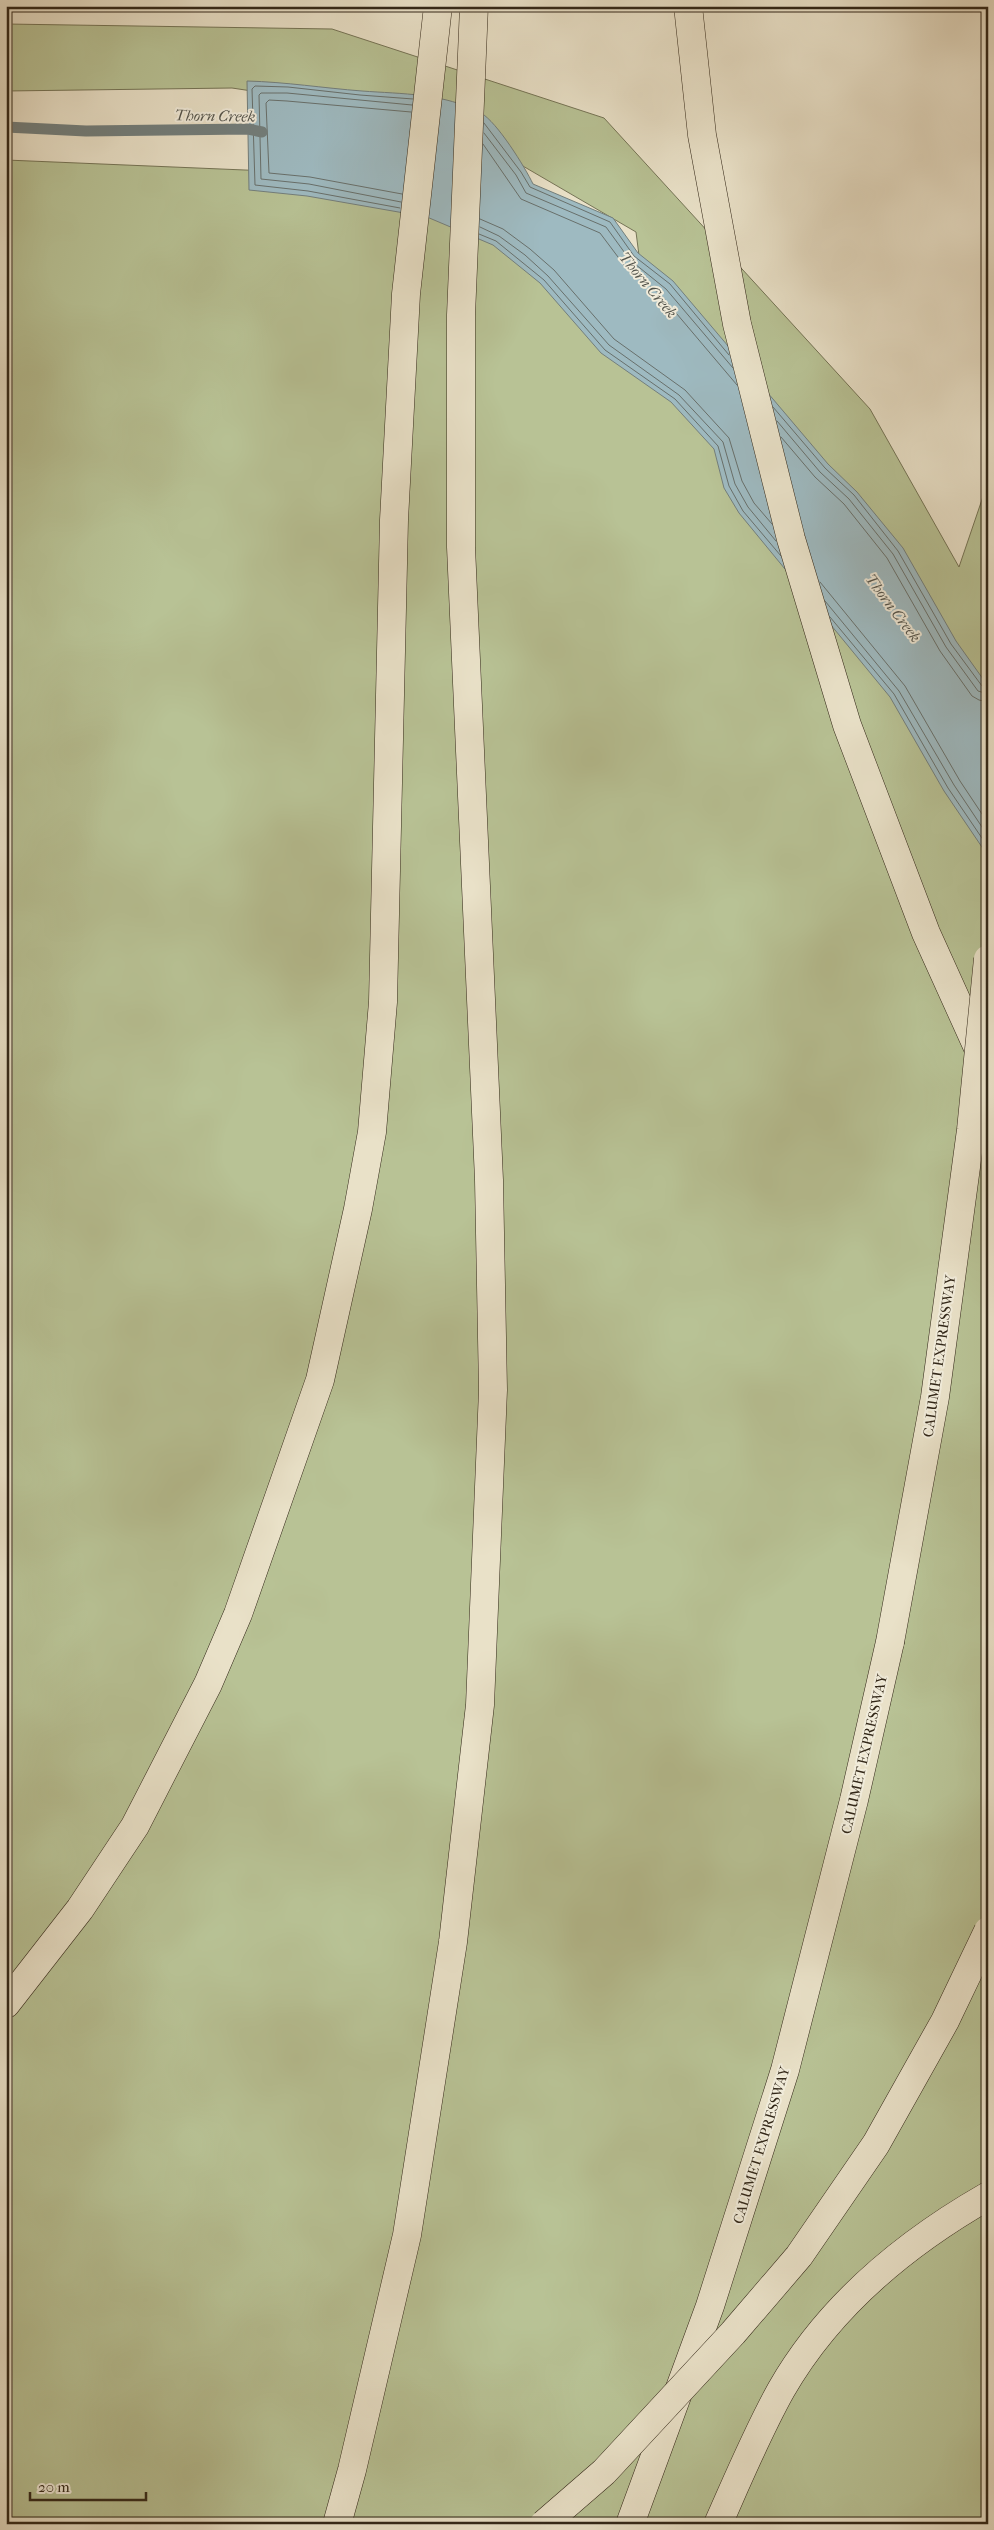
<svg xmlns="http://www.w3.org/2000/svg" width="994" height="2530" viewBox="0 0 994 2530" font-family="'IM FELL French Canon',serif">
<rect width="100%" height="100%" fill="#e9e1c8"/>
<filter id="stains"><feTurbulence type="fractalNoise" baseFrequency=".004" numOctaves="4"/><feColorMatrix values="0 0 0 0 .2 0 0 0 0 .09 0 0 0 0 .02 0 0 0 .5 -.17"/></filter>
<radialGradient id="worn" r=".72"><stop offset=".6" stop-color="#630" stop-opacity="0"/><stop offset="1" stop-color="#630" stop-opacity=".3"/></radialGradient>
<polygon fill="#b8c295" stroke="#757456" points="6,24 332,29 604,118 870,409 959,567 988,482 988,2524 6,2524 6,160 364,175 647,318 636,232 444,120 232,88 6,91"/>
<path fill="#9ebac1" stroke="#737f7d" d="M247,81C286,82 323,88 362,91C402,94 444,93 481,113C497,122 525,167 533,184L613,218L638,253L673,281L828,464L857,492L903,548L956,641L988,686V856L944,791L890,697L739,513L724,488L714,449L671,402L601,353L540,283L493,245L427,217L307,196L249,190Z"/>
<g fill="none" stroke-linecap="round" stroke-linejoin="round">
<g stroke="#68706c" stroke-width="1">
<polyline points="484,123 521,172 530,187 610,222 634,256 670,284 729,355"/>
<polyline points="484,133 516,175 526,193 606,227 630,260 666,289 733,368"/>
<polyline points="483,144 521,199 600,233 624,265 660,294 737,385"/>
<polyline points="402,194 310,177 269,173 266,103 269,100 287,101 411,112"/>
<polyline points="401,202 309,184 261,179 259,95 261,93 287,93 412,105"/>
<polyline points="400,208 308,191 255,185 252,89 255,86 288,87 360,95 413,99"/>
<polyline points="480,219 503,229 530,249 554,270 614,339 685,390 729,438 742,481 754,503 772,524"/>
<polyline points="480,227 499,236 525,255 548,276 609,345 679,395 723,442 735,484 748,507 776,541"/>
<polyline points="479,234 496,241 544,280 605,350 675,399 718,446 729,486 743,511 781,556"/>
<polyline points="773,407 825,468 854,495 898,551 951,644 982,686 988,688"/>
<polyline points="777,421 820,472 849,499 893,554 946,647 978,691 988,694"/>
<polyline points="781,437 815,477 844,504 887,558 940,651 972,696 979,700 988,702"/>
<polyline points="820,582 905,686 960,781 988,823"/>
<polyline points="825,601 899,691 954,785 988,836"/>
<polyline points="830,617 894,694 948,788 988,847"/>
</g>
<polyline stroke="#737f7d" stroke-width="11" points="6,127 86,131 248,129 262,132"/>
<defs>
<g id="highway">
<polyline points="688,6 702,135 737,324 791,539 847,725 926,933 983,1059"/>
<polyline points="6,2004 80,1909 135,1826 208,1684 238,1614 320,1380 358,1209 372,1132 383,1002 394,520 406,294 438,6"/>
<polyline points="337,2524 352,2470 407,2235 453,1942 480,1705 493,1390 489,1180 461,547 461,315 474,6"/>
<polyline points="630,2524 710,2306 785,2070 854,1800 890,1642"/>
<path d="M718,2524C738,2479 757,2433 781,2390C829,2306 904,2244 988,2196"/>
</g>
</defs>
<use href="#highway" stroke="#322718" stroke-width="29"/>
<use href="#highway" stroke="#e9e1c8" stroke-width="28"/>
<defs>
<g id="highway-bridge">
<polyline points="890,1642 935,1397 971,1130 988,959"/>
<polyline points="544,2524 604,2472 733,2333 799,2256 876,2144 945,2021 988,1931"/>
</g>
</defs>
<use href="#highway-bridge" stroke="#322718" stroke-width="29" stroke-linecap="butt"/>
<use href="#highway-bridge" stroke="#e9e1c8" stroke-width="28"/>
</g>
<g text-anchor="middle" stroke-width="4" stroke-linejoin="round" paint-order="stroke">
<g font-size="14" fill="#322718" stroke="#f1ecdb">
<text transform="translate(939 1356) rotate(-82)" y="5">CALUMET EXPRESSWAY</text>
<text transform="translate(864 1754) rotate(-77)" y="5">CALUMET EXPRESSWAY</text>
<text transform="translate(761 2145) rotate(-73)" y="5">CALUMET EXPRESSWAY</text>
</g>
<g font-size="15" font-style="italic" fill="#52534b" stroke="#f1ecdb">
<text transform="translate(215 116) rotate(1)" y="5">Thorn Creek</text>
<text transform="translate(648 285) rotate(50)" y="5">Thorn Creek</text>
<text transform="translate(893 608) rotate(53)" y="5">Thorn Creek</text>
</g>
</g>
<rect width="994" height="2530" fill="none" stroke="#e9e1c8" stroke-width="25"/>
<rect x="8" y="8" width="979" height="2515" fill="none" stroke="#322718" stroke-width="2.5"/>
<rect x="12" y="12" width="969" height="2505" fill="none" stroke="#322718"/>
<path d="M30 2492v8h116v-8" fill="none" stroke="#322718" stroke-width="2.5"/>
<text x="38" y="2492" font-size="15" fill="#322718" stroke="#f1ecdb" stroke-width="4" paint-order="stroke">20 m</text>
<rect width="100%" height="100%" filter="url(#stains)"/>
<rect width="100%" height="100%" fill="url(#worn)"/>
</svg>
